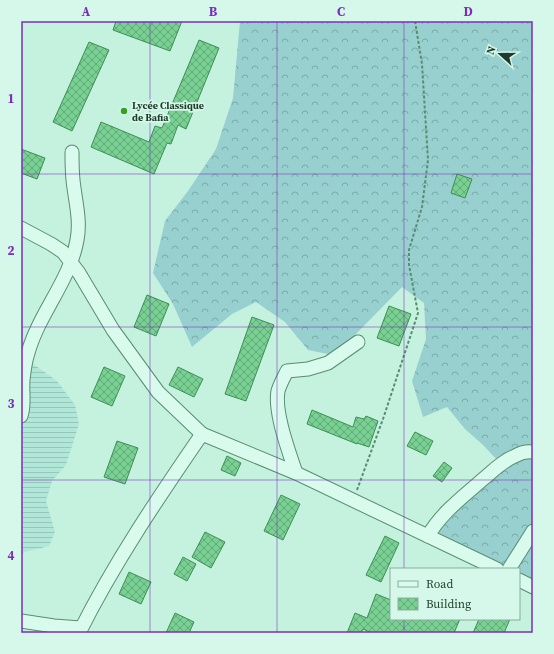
<svg xmlns="http://www.w3.org/2000/svg" width="554" height="654" viewBox="0 0 554 654" font-family="'Source Serif 4',serif">
<defs>
<pattern id="farmland-rules" width="6" height="5" patternUnits="userSpaceOnUse"><rect width="6" height="5" fill="#b1e7d8"/><path d="M0 2.5h6" fill="none" stroke="#98c7b9"/></pattern>
<pattern id="forest-crowns" width="20" height="18" patternUnits="userSpaceOnUse"><rect width="20" height="18" fill="#98d0d0"/><path d="M2 6a3 3 0 1 1 6 0M12 15a3 3 0 1 1 6 0" fill="none" stroke="#7baaa9"/></pattern>
<pattern id="building-cross-hatch" width="8" height="8" patternUnits="userSpaceOnUse"><rect width="8" height="8" fill="#78d193"/><path d="M0 0l8 8M0 8l8-8" fill="none" stroke="#62ab78"/></pattern>
</defs>
<rect width="100%" height="100%" fill="#c5f1df"/>
<polygon fill="url(#farmland-rules)" points="21,338 26,344 32,363 57,381 75,405 79,424 66,465 52,481 46,501 55,532 49,546 21,553"/>
<polygon fill="url(#forest-crowns)" points="240,21 533,21 533,591 519,584 519,569 489,569 426,536 500,463 483,445 465,429 447,407 423,417 412,381 426,339 424,303 402,287 355,335 348,358 308,350 285,322 256,302 232,314 192,347 173,304 153,273 165,221 188,191 216,149 233,98"/>
<g fill="url(#building-cross-hatch)" stroke="#3e8e54">
<polygon points="116,21 182,21 170,51 113,30"/>
<polygon points="199,40 219,48 186,129 178,125 171,144 167,143 154,174 91,147 101,122 149,142 155,126 162,128"/>
<polygon points="89,42 109,50 72,131 53,122"/>
<polygon points="21,149 45,158 37,179 21,173"/>
<polygon points="457,174 472,179 465,198 451,193"/>
<polygon points="147,295 169,304 156,336 134,327"/>
<polygon points="389,306 411,314 399,346 377,338"/>
<polygon points="252,317 274,325 246,401 225,394"/>
<polygon points="104,367 125,376 112,406 91,397"/>
<polygon points="178,367 203,379 194,397 169,385"/>
<polygon points="312,410 353,427 356,417 364,419 366,416 378,421 369,447 357,443 357,444 307,424"/>
<polygon points="415,432 433,441 426,455 407,446"/>
<polygon points="117,441 138,448 125,484 104,477"/>
<polygon points="227,456 241,463 235,476 221,470"/>
<polygon points="444,462 452,468 442,482 433,476"/>
<polygon points="281,495 300,504 283,540 264,531"/>
<polygon points="205,532 225,542 211,568 192,557"/>
<polygon points="385,536 399,543 381,582 366,575"/>
<polygon points="183,557 196,564 187,581 174,574"/>
<polygon points="129,572 151,582 141,604 119,594"/>
<polygon points="376,594 391,600 391,619 460,619 454,633 372,633 363,629 361,633 347,633 355,613 367,618"/>
<polygon points="175,613 194,622 189,633 166,633"/>
<polygon points="479,619 510,619 504,633 473,633"/>
</g>
<g fill="none" stroke-linecap="round" stroke-linejoin="round">
<defs>
<g id="minor">
<polyline points="21,228 51,244 63,252 79,273 113,330 158,392 202,434"/>
<path d="M21,416C25,404 22,393 23,380C24,371 25,362 28,353C39,313 70,281 77,240C81,220 75,200 73,180C72,170 72,161 72,152"/>
<path d="M296,473C289,452 274,412 278,391C280,384 284,377 287,371L308,369L328,363L358,342"/>
<path d="M428,536C441,513 463,497 482,480C493,471 502,461 515,456C520,453 527,451 533,452"/>
<polyline points="509,569 533,531"/>
<polyline points="519,580 533,587"/>
<polyline points="21,621 54,626 81,628"/>
<path d="M79,633C114,563 158,498 202,434L296,473L497,569"/>
</g>
</defs>
<use href="#minor" stroke="#598d6f" stroke-width="15"/>
<polyline stroke="#598d6f" stroke-width="2" stroke-dasharray="3 2" stroke-linecap="butt" points="357,490 383,419 418,313 409,265 409,250 422,207 428,160 422,64 415,21"/>
<use href="#minor" stroke="#d9fbed" stroke-width="13"/>
</g>
<path fill="none" stroke="#7b2cbf" stroke-width="1" stroke-opacity="0.55" d="M150,21V633M277,21V633M404,21V569M21,174H533M21,327H533M21,480H533M404,619V633"/>
<circle fill="#35a025" stroke="#d5f8ea" stroke-width="1.5" cx="124" cy="111" r="4"/>
<g text-anchor="middle" stroke-width="3.5" stroke-linejoin="round" paint-order="stroke">
<g font-size="10" font-weight="bold" fill="#1e3c29" stroke="#d5f8ea" text-anchor="start">
<text x="132" y="109">Lycée Classique<tspan x="132" dy="12">de Bafia</tspan></text>
</g>
</g>
<rect width="554" height="654" fill="none" stroke="#d5f8ea" stroke-width="44"/>
<rect x="390" y="568" width="130" height="52" fill="#d5f8ea" stroke="#8cad9d"/>
<rect x="398" y="581" width="20" height="6" fill="#d9fbed" stroke="#8cad9d"/>
<text x="426" y="588" font-size="12" fill="#1e3c29">Road</text>
<rect x="398" y="598" width="20" height="12" fill="url(#building-cross-hatch)" stroke="#8cad9d"/>
<text x="426" y="608" font-size="12" fill="#1e3c29">Building</text>
<g transform="translate(500 54) rotate(291)" stroke="#d5f8ea" stroke-width="3" paint-order="stroke">
<path d="M0-3L7 15L0 10L-7 15Z" fill="#1e3c29"/>
<text y="-6" font-size="11" font-weight="bold" text-anchor="middle" fill="#1e3c29">N</text>
</g>
<rect x="22" y="22" width="510" height="610" fill="none" stroke="#7b2cbf" stroke-width="1.5"/>
<g font-size="13" text-anchor="middle" font-weight="bold" fill="#7b2cbf">
<text x="86" y="16">A</text>
<text x="213" y="16">B</text>
<text x="341" y="16">C</text>
<text x="468" y="16">D</text>
<text x="11" y="103">1</text>
<text x="11" y="255">2</text>
<text x="11" y="408">3</text>
<text x="11" y="560">4</text>
</g>
</svg>
